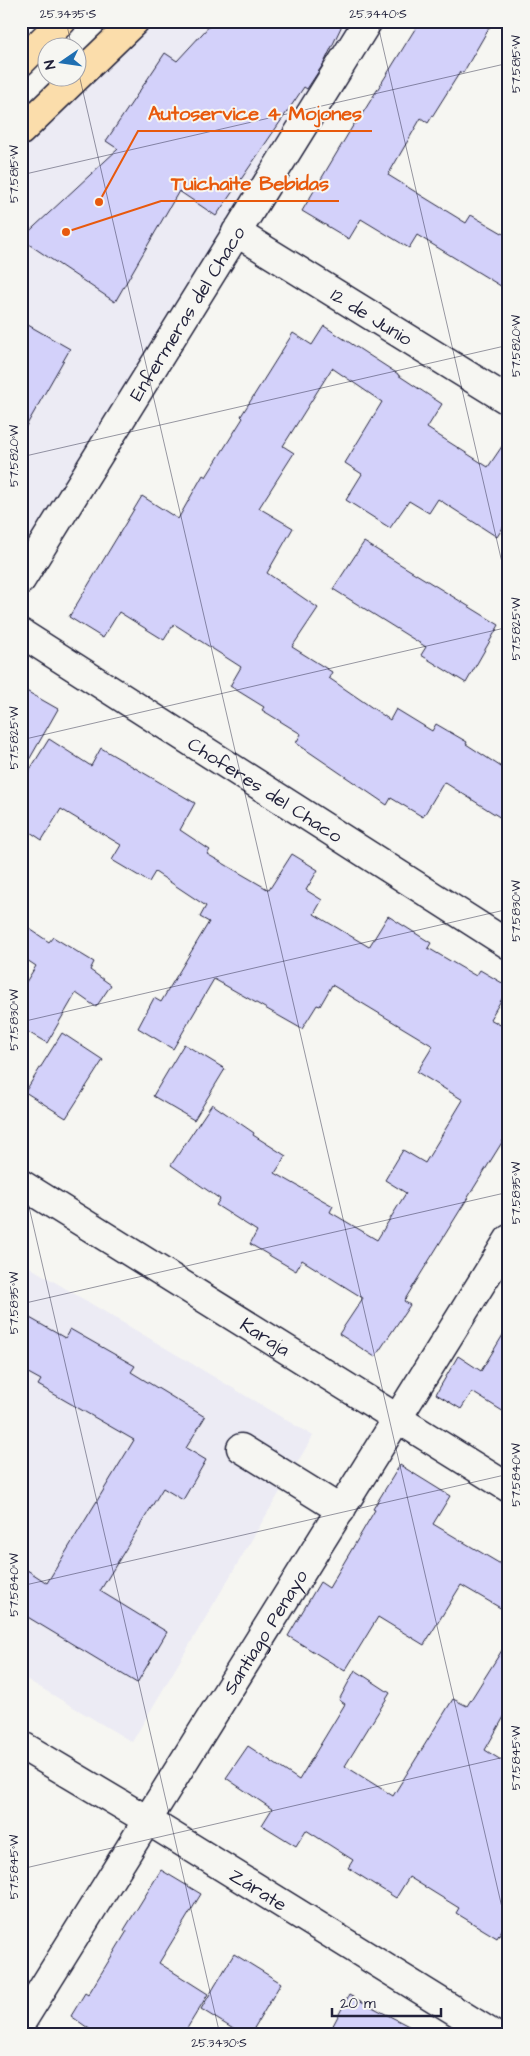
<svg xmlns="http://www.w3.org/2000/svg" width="530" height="2056" viewBox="0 0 530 2056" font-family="'Architects Daughter',sans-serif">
<rect width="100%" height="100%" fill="#f6f6f2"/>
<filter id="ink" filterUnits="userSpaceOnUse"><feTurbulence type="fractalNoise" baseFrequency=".02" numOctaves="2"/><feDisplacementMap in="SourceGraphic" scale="10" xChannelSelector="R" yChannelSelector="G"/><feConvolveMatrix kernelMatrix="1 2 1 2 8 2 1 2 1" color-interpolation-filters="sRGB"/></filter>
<g filter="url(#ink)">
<g fill="#ecebf4">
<polygon points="148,21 368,21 21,580 21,148"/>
<polygon points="21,1262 313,1436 132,1742 21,1676"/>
</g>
<g fill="#d3d1fa" stroke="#22223b">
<polygon points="214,21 344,21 324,63 307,89 304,87 216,216 179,191 115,302 21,239 118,149 106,141 165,53 177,61"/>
<polygon points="420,21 493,21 463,73 460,72 428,123 421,118 388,175 466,223 471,215 509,237 509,291 417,235 409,248 361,219 349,239 302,211 354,124 356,124"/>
<polygon points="21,321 70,349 21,435"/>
<polygon points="324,326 398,374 398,375 442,404 427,428 488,467 509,436 509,518 497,537 438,499 429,513 409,501 390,528 346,500 362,474 345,463 382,402 332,368 283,446 294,453 259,508 293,528 267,573 318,608 292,647 332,672 329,678 390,720 396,709 432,731 436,724 467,742 466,744 509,772 509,823 444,782 423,817 391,798 387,805 296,743 301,734 262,710 264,707 230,686 241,667 174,624 164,640 119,612 103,638 69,617 142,496 178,519 203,475 206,477 243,418 241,416 293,333 312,345"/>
<polygon points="364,542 499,625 466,683 421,655 426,647 333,589"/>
<polygon points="21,688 58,709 21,774"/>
<polygon points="49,739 91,766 101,748 195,803 180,830 210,850 207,854 269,890 292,854 318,870 306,890 322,900 314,914 369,947 388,916 431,943 428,948 476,976 480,970 509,987 490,1019 509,1030 509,1131 404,1301 410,1305 375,1357 339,1334 363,1298 302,1260 296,1271 250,1244 257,1231 216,1205 220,1199 171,1165 212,1104 254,1133 253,1135 286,1156 275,1173 333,1206 330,1212 377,1240 406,1193 385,1180 403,1150 425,1163 463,1100 417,1072 433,1046 332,985 320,1006 317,1005 302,1029 214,979 173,1049 138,1028 154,998 161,1002 209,922 200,917 206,906 155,872 149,882 112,860 121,845 61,809 42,840 21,826 21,784"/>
<polygon points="21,923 49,942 53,937 94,962 90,970 111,985 96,1007 76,993 47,1043 21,1028 21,990 36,966 21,956"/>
<polygon points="62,1033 103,1060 66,1118 25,1092"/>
<polygon points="184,1044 225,1069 194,1120 153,1096"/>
<polygon points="21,1313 65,1338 70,1329 135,1366 131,1372 205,1417 186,1448 206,1460 183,1500 163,1488 100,1591 167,1632 137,1683 21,1613 21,1566 47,1583 134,1440 38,1385 41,1380 21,1369"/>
<polygon points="509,1325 509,1415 472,1392 461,1409 436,1394 458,1356 481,1371"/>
<polygon points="400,1465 450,1496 433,1524 509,1569 509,1613 461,1585 424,1645 378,1617 345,1671 288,1636 320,1582 329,1588 375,1510 373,1509"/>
<polygon points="509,1639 509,1708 485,1750 509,1765 509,1918 497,1938 456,1913 459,1908 409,1877 396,1898 348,1868 353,1860 306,1830 296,1846 262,1825 272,1809 226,1778 248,1746 299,1780 345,1704 339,1700 355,1670 390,1693 345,1766 393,1796 453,1699 467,1706"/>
<polygon points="161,1870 201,1894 159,1963 208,1994 183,2035 98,2035 71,2016 85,1993 88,1995 127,1931 124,1930"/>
<polygon points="234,1954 281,1983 250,2035 243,2035 201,2009"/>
<polygon points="349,1995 426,2035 328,2035"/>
</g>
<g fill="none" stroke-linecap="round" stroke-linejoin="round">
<defs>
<g id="minor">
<path id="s1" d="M236,232L509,401"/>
<path id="s2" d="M21,580L368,21"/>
<path id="s3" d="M21,633L509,945"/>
<path id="s4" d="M21,1184L509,1488"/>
<polyline points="241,1448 341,1510"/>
<path id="s5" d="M21,1745L147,1820L494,2035"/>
<path id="s6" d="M21,2023L509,1239"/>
</g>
<g id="highway">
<polyline points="21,62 62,21"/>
<polyline points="21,131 135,21"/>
</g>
</defs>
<use href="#minor" stroke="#22223b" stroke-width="31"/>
<use href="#highway" stroke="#22223b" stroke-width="31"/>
<use href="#minor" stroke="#f6f6f2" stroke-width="28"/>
<use href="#highway" stroke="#fbddab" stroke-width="28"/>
</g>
</g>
<path fill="none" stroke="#22223b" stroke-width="1" stroke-opacity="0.45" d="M66,21L72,48M377,21L509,593M78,70L509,1938M21,175L509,63M21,457L509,345M21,740L509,627M21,1022L509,909M21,1172L220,2035M21,1304L509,1192M21,1586L509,1474M21,1869L509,1756"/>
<g text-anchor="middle" stroke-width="4" stroke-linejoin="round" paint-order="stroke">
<g font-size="19" fill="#22223b" stroke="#f6f6f2">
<text dy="7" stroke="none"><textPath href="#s2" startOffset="314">Enfermeras del Chaco</textPath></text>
<text dy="7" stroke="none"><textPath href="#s1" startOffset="160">12 de Junio</textPath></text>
<text dy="7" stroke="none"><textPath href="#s3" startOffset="290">Choferes del Chaco</textPath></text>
<text dy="7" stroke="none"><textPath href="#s4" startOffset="288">Karaja</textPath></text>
<text dy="7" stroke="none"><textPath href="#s6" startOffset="461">Santiago Penayo</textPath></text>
<text dy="7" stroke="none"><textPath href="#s5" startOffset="278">Zárate</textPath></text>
</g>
</g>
<path fill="none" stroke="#e8590c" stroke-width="2" d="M99 202L138 131H372M66 232L161 201H339"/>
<g fill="#e8590c" stroke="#f6f6f2" stroke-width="2">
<circle cx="99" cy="202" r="5"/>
<circle cx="66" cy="232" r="5"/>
</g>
<g font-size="20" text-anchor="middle" font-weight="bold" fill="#e8590c" stroke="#f6f6f2" stroke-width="4" stroke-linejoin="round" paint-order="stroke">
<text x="255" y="120">Autoservice 4 Mojones</text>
<text x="250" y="190">Tuichaite Bebidas</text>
</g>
<rect width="530" height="2056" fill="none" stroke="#f6f6f2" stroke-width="55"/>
<g transform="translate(62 62) rotate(257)"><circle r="24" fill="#f6f6f2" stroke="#a1a1a9"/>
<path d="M0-4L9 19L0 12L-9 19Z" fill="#1f6fb2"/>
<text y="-8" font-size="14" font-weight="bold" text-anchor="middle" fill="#22223b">N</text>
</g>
<path d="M332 2008v8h109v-8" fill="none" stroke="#22223b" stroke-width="2.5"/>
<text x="340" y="2008" font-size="15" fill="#22223b" stroke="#f6f6f2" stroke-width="4" paint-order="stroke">20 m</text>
<rect x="28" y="28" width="474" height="2000" fill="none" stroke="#22223b" stroke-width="2"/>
<g font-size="12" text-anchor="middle" fill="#22223b">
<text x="68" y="18">25.3435°S</text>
<text x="378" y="18">25.3440°S</text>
<text transform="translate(516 64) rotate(-90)" y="4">57.5815°W</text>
<text transform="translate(14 174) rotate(-90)" y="4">57.5815°W</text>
<text transform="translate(516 346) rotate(-90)" y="4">57.5820°W</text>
<text transform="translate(14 456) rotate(-90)" y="4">57.5820°W</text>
<text transform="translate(516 629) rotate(-90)" y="4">57.5825°W</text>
<text transform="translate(14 738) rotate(-90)" y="4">57.5825°W</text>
<text transform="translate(516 911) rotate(-90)" y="4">57.5830°W</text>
<text transform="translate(14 1020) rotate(-90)" y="4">57.5830°W</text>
<text transform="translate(516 1193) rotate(-90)" y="4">57.5835°W</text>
<text transform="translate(14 1303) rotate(-90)" y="4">57.5835°W</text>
<text transform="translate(516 1475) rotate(-90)" y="4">57.5840°W</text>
<text transform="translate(14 1585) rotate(-90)" y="4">57.5840°W</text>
<text transform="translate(516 1758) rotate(-90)" y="4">57.5845°W</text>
<text transform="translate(14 1867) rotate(-90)" y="4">57.5845°W</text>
<text x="219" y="2047">25.3430°S</text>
</g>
</svg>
